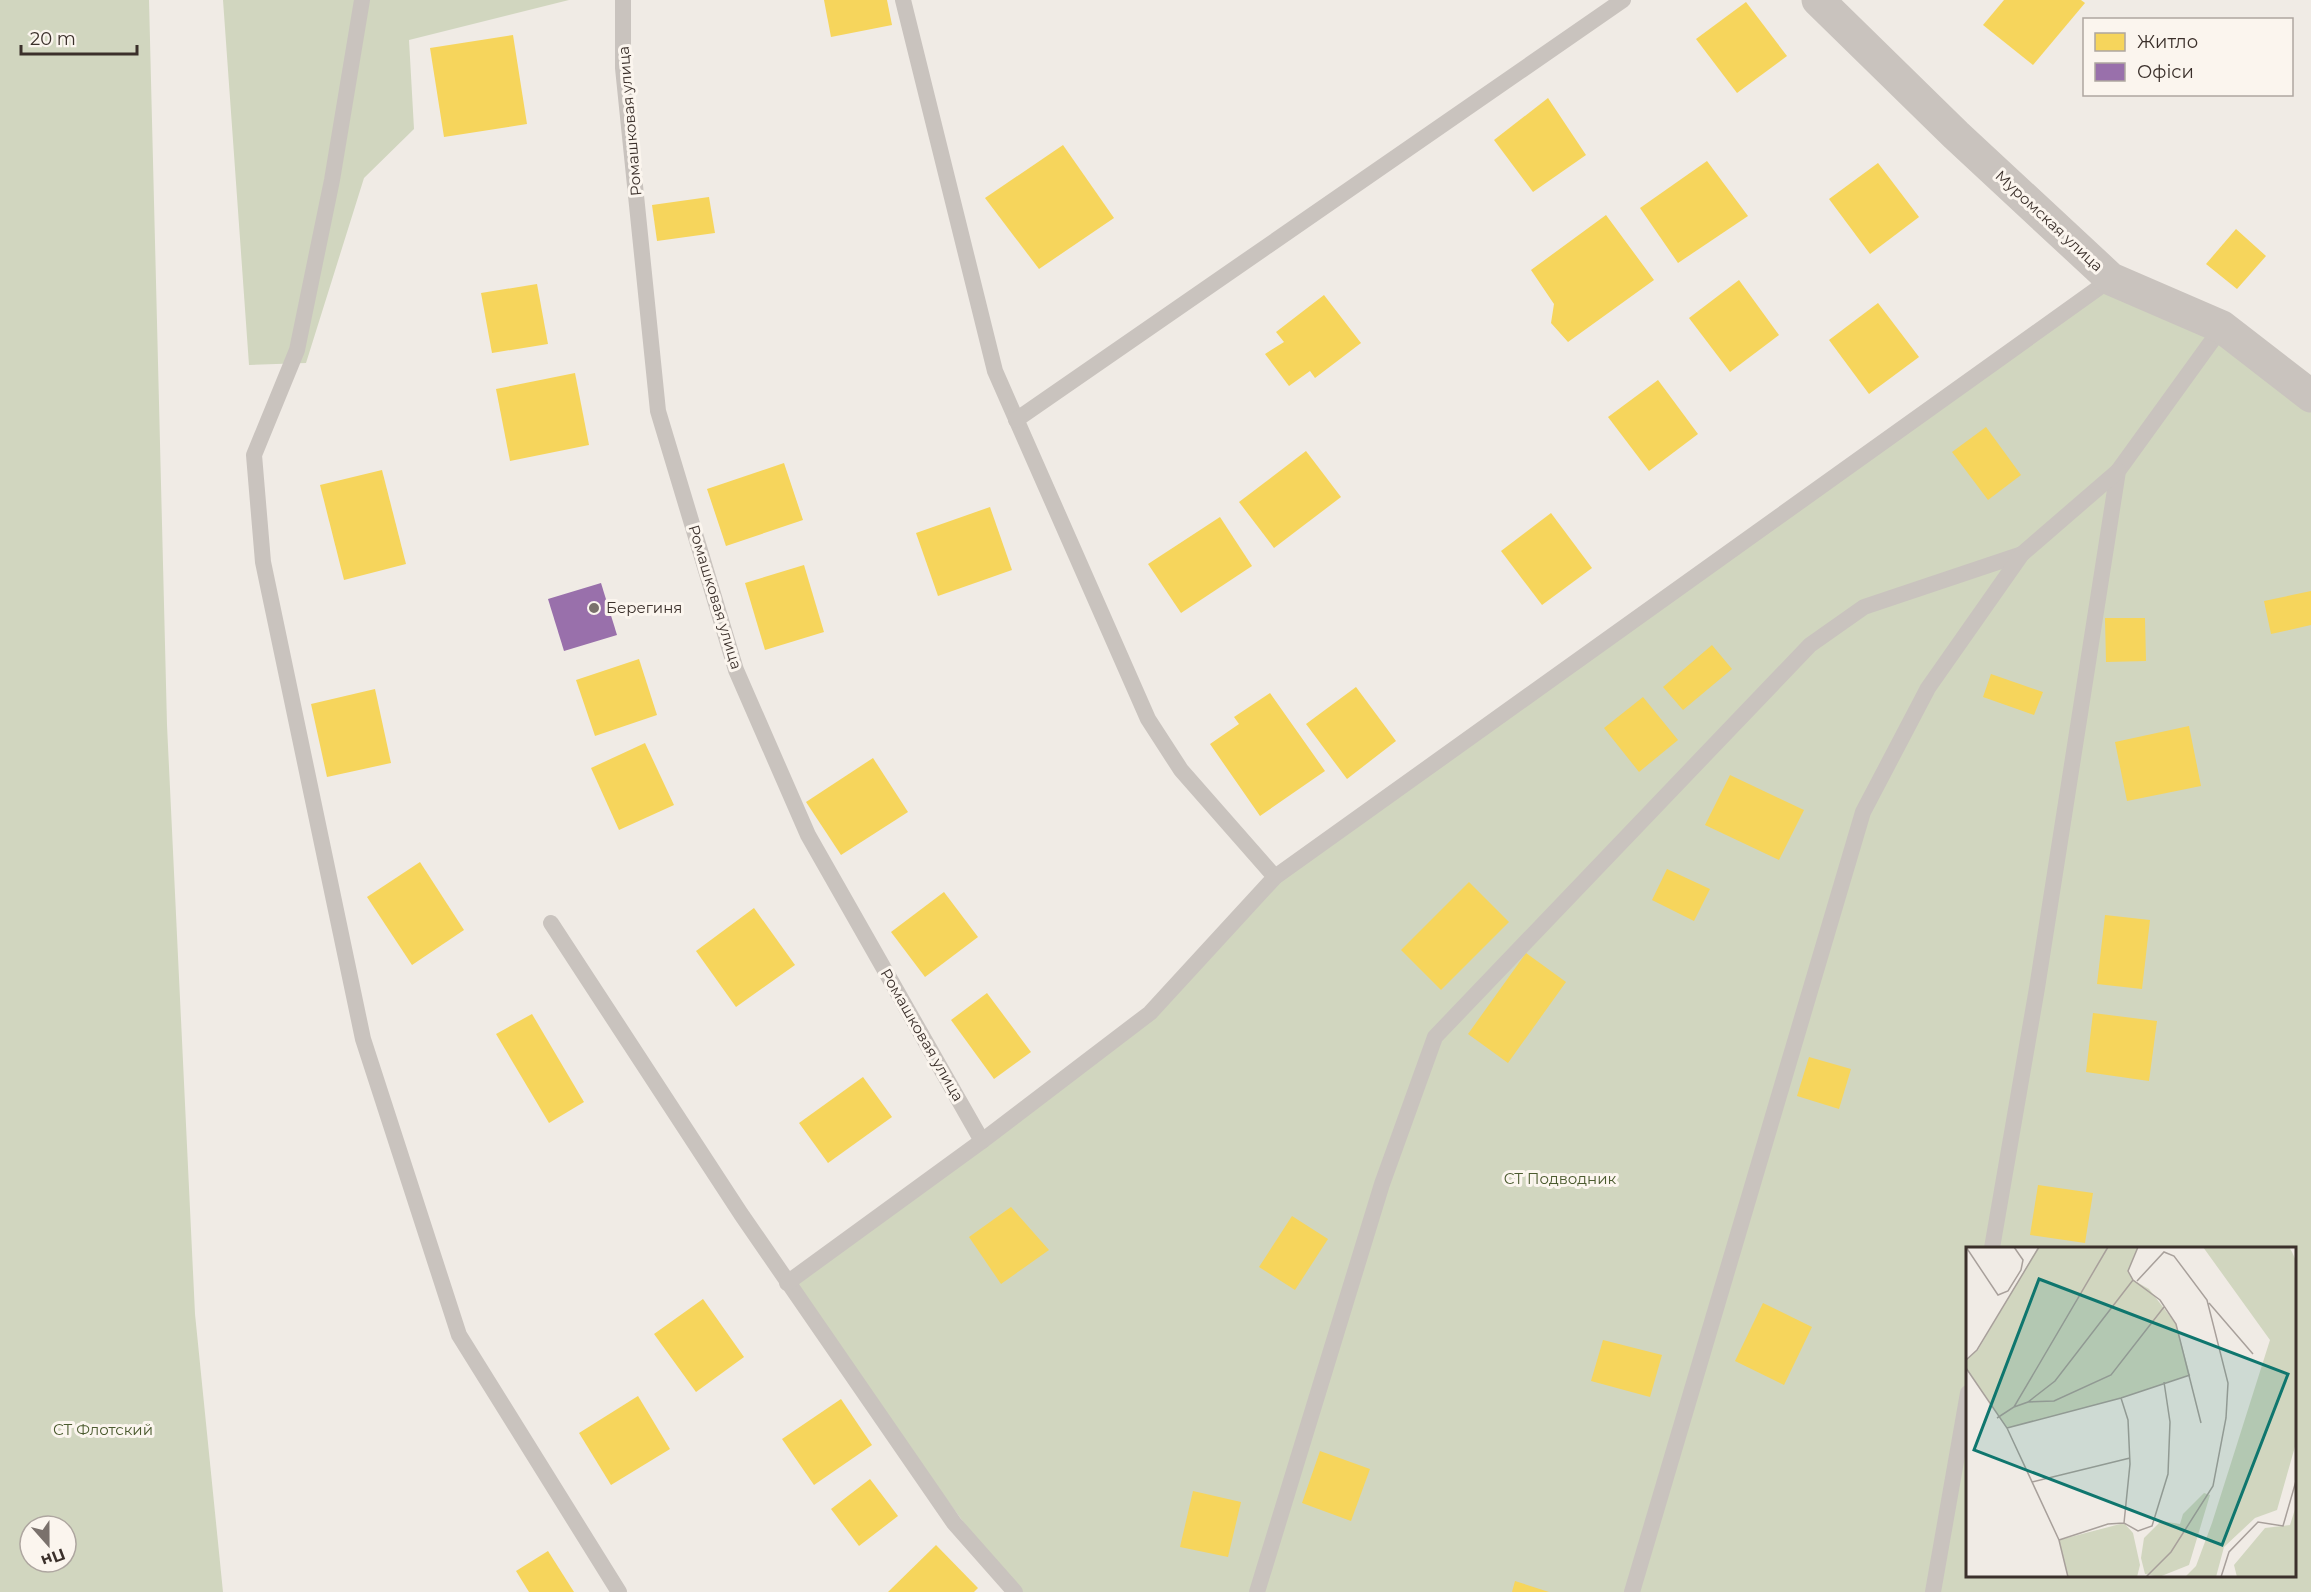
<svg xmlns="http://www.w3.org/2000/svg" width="2311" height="1592" viewBox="0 0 2311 1592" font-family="Montserrat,sans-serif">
<rect width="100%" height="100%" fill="#f0ebe5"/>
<g fill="#d1d6bf" fill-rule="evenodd">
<path d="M0,0H149L167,725L195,1314L223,1592H0ZM30,1526H66V1562H30Z"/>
<polygon points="223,0 569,0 409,40 414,129 364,178 306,363 249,365"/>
<path d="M2111,279L2311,396V1592H1015L787,1283L1150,1013L1275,876ZM1968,1248H2294V1576H1968Z"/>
</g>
<g fill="#f6d55c">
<polygon points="824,0 887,0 892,25 831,37"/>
<polygon points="2004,0 2081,0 2085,3 2033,65 1983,25"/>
<polygon points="1746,2 1787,56 1737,93 1696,39"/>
<polygon points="513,35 527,124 444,137 430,48"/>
<polygon points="1548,98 1586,155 1533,192 1494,140"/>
<polygon points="1063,145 1114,218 1039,269 985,198"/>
<polygon points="1707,161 1748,216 1678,263 1640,208"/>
<polygon points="1878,163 1919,217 1870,254 1829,199"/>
<polygon points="709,197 715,233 657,241 652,205"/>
<polygon points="1606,215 1654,280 1568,342 1551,323 1554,304 1531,270"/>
<polygon points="2236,229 2266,256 2237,289 2206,264"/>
<polygon points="1739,280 1779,335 1730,372 1689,318"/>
<polygon points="537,284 548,344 492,353 481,293"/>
<polygon points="1324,295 1361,343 1315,378 1310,371 1289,386 1265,354 1284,342 1276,332"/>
<polygon points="1878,303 1919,357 1869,394 1829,340"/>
<polygon points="575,373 589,445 510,461 496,389"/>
<polygon points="1658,380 1698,434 1649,471 1608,417"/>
<polygon points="1986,427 2021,475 1988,500 1952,452"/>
<polygon points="1306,451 1341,497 1274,548 1239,502"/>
<polygon points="784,463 803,520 726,546 707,489"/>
<polygon points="382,470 406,564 344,580 320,485"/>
<polygon points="990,507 1012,570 938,596 916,533"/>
<polygon points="1551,513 1592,568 1542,605 1501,551"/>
<polygon points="1220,517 1252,566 1181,613 1148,564"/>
<polygon points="804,565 824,632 765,650 745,583"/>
<polygon points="2311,591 2311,625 2271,634 2264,601"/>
<polygon points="2105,618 2145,618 2146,661 2106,662"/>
<polygon points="1712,645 1732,669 1683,710 1663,687"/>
<polygon points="639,659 657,715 595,736 576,680"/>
<polygon points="1991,674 2043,692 2034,715 1983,697"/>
<polygon points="1356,687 1396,741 1347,779 1306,724"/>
<polygon points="375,689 391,763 327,777 311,704"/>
<polygon points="1270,693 1325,771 1260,816 1210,744 1239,724 1234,717"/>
<polygon points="1643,697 1678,740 1639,772 1604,728"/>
<polygon points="2189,726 2201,786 2127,801 2115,742"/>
<polygon points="645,743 674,805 619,830 591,768"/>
<polygon points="873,758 908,812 841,855 806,802"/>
<polygon points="1730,775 1804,810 1779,860 1705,825"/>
<polygon points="420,862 464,930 412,965 367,897"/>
<polygon points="1667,869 1710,889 1694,921 1652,900"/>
<polygon points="1469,882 1509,922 1441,990 1401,950"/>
<polygon points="944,892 978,937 925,977 891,932"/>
<polygon points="754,908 795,965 736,1007 696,951"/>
<polygon points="2105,915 2150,920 2142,989 2097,984"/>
<polygon points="1526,953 1566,982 1508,1063 1468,1034"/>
<polygon points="987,993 1031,1052 994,1079 951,1020"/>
<polygon points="2093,1013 2157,1021 2149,1081 2086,1072"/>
<polygon points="532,1014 584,1102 549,1123 496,1034"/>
<polygon points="1809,1057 1851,1069 1839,1109 1797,1096"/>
<polygon points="863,1077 892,1117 828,1163 799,1123"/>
<polygon points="2038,1185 2093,1193 2085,1243 2030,1235"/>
<polygon points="1011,1207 1049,1250 1001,1284 969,1237"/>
<polygon points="1292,1216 1328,1239 1295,1290 1259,1267"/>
<polygon points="703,1299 744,1357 696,1392 654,1334"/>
<polygon points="1763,1303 1812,1327 1784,1385 1735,1361"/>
<polygon points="1603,1340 1662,1355 1650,1397 1591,1381"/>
<polygon points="638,1396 670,1449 611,1485 579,1433"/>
<polygon points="841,1399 872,1445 814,1485 782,1439"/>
<polygon points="1320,1451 1370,1469 1351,1521 1302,1503"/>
<polygon points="870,1479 898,1516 859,1546 831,1509"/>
<polygon points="1193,1491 1241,1502 1228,1557 1180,1547"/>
<polygon points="936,1545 978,1588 974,1592 888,1592"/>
<polygon points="548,1551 574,1592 529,1592 516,1571"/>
<polygon points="1515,1581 1549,1592 1512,1592"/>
</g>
<polygon fill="#9970ab" points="601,583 617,635 564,651 548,599"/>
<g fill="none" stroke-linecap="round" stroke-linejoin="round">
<g stroke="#c9c3be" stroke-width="16">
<polyline points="362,0 332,180 297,350 254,455 263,562 363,1039 459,1335 619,1592"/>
<polyline points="623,0 623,68 658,411 736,670 808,835 982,1141"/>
<polyline points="903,0 995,371 1148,719 1181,770 1275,877"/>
<polyline points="1016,420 1623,0"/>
<polyline points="551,923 741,1214 954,1523 1015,1592"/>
<polyline points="1992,1248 2037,988 2118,471 2222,327"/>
<polyline points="787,1283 982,1141 1150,1013 1275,877 2111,279"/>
<polyline points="1257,1592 1382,1184 1435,1037 1810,645 1864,607 2022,554"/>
<polyline points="1632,1592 1863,812 1928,688 2022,554 2118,471"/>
<polyline points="1933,1592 1968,1393"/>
</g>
<polyline stroke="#c9c3be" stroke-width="33" points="1818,0 1956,135 2111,279 2222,327 2311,396"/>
</g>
<circle fill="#7a716c" stroke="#fbf5ee" stroke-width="2" cx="594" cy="608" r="6"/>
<g text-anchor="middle" stroke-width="6" stroke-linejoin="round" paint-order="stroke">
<g font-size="15" fill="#3b302b" stroke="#fbf5ee">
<text transform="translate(630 121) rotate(-95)" y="5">Ромашковая улица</text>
<text transform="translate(2049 221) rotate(43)" y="5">Муромская улица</text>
<text transform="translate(715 597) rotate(73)" y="5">Ромашковая улица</text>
<text transform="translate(922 1035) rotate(60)" y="5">Ромашковая улица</text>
</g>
<g font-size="15" fill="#3b302b" stroke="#fbf5ee" text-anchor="start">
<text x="606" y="613">Берегиня</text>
</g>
<g font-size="15" fill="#4a5a2e" stroke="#fbf5ee">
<text x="1560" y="1184">СТ Подводник</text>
<text x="103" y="1435">СТ Флотский</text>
</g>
</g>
<g transform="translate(1966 1247)">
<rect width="330" height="330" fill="#f0ebe5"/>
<path d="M72,0H172L162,24L167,33L183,42L210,77L224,128L155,151L41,181L0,121V113L12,103ZM237,0H323L326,5L330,14V196L311,263L289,271L258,300L250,330H219L230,319L246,276L304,93ZM238,246L244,248L223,318L193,330L179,327L175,311L178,291L195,274L214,277L217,267ZM330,259V330H271L268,318L299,281L324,278ZM158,276L167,286L174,318L171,330H102L93,293Z" fill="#d1d6bf"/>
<path fill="none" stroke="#a8a09b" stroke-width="1.5" d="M0,0L32,48L42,44L55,23L57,13L48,0M172,0L162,24L167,33L194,53L210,77L235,176M171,34L198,5L208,9L241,53L262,136L260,171L247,239L205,305L180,330M243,56L287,107M0,113L11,103L73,0M0,121L41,181L93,293L102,330M155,151L162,173L164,217L158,276M62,155L88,154L145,128L198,60M48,160L62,155L89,134L167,33M31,171L48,160L142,0M41,181L155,151L224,128M66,235L164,211M93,293L142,277L158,276L172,284L186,279L202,227L204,175L198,135M255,330L263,305L292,275L317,279L330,234"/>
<path fill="#0f766e" fill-opacity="0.15" stroke="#0f766e" stroke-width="3" d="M73,32L322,127L256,298L8,203Z"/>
<rect width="330" height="330" fill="none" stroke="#3b302b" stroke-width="3"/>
</g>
<rect x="2083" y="18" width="210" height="78" fill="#fbf5ee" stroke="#aea6a0" stroke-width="1.5"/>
<rect x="2095" y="33" width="30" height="18" fill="#f6d55c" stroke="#aea6a0" stroke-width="1.5"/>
<text x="2137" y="48" font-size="18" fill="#3b302b">Житло</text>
<rect x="2095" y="63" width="30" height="18" fill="#9970ab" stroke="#aea6a0" stroke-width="1.5"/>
<text x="2137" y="78" font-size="18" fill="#3b302b">Офіси</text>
<g transform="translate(48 1544) rotate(159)"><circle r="28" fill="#fbf5ee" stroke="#aea6a0" stroke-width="1.5"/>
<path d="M0-4.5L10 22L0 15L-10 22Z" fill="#7a716c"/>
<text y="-9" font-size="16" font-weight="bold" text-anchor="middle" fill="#3b302b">Пн</text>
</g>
<path d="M21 45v9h116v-9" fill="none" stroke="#3b302b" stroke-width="3"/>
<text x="30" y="45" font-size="18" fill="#3b302b" stroke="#fbf5ee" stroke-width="4.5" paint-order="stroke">20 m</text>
</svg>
